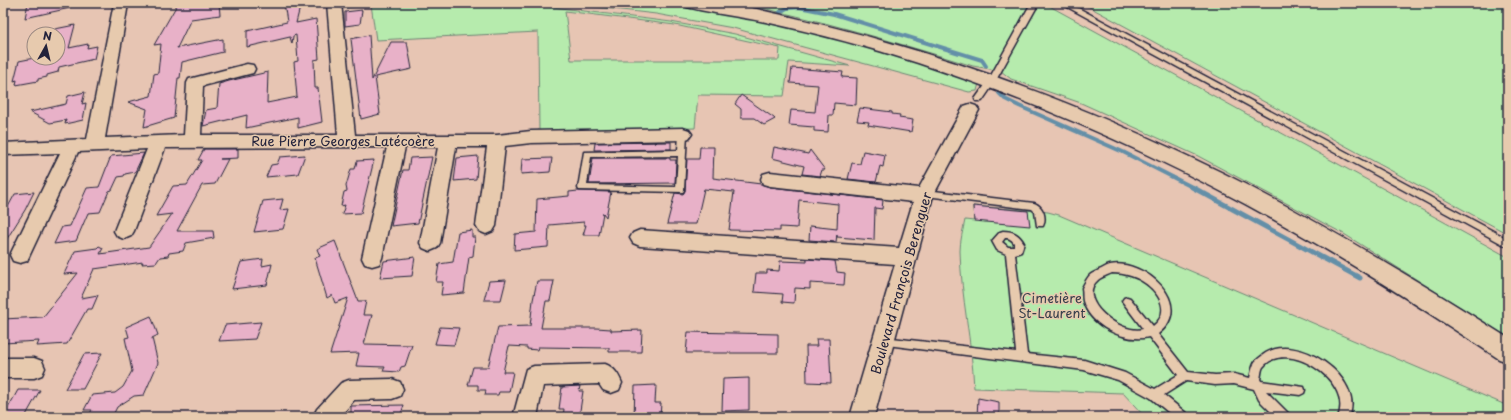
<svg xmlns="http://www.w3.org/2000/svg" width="1511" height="420" viewBox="0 0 1511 420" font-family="'Playpen Sans',sans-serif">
<rect width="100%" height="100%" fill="#e7c5b3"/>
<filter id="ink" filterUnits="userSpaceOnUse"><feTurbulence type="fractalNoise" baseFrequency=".025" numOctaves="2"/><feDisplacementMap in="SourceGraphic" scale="8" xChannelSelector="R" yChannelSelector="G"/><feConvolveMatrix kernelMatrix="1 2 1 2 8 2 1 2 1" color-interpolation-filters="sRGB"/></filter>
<g filter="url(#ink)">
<g fill="#b6ebad" stroke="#6c8674" fill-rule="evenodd">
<path d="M338,3H521L671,22L735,34L850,66L789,62L784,96L698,95L695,128L539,132L538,32L376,40L371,4L338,9ZM565,11L675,25L780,48L779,60H571Z"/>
<path d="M561,3C593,3 631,0 662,3C770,16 876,49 979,83L977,91L969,92L733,28L656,14Z"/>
<path d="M738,3H1044L1508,257V337L1344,234L1198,156L1081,103L1011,79L1001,71L973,66C895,42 818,19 738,3Z"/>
<polygon points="1082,3 1485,3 1508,8 1508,234"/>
<path d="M973,206L1048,212L1059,215L1508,406V417H1145L1123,393L974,388C972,342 961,297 960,251C960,241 963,230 965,220L974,221Z"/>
</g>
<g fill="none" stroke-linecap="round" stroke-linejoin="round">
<g stroke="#638fa8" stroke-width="4">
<polyline points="780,12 787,8 799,7 834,14 982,60 986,66"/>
<polyline points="999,93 1005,99 1019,106 1123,152 1194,188"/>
</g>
<polyline stroke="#638fa8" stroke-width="5" points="1192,187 1360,278"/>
</g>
<g fill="#e8b1c8" stroke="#22223b">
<polygon points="28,3 69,3 70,8 25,18"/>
<polygon points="178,3 219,3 220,15 191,19 177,48 223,39 223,52 182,62 180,78 178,78 174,118 144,127 147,109 128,102 151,96 154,74 158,73 161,44 154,45"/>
<polygon points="284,3 301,3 296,23 316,19 319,59 314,60 315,88 318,88 322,122 298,128 298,117 246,128 247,115 203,126 206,110 217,108 219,84 229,81 268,72 267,103 297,97 294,62 298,61 296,35 293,36 292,44 290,37 247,47 247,31 287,22"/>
<polygon points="362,10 360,24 345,26 345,12"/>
<polygon points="75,25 69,48 88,44 87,48 97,46 94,59 59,67 58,72 47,75 47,77 38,79 38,81 16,85 17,80 14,81 19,61 34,58 58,58 58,34 54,34 55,29"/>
<polygon points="369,35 372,80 391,42 407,42 412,69 375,77 380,114 361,119 351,39"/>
<polygon points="792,68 843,72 842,77 857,78 856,105 834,103 833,115 829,115 828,132 814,131 814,127 789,125 791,110 815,112 818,85 790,83"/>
<polygon points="85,92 82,104 86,103 83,120 65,124 66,120 50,123 30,112 66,104 68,96"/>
<polygon points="741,95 774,118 775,119 764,125 754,118 741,118 741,109 735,104"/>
<polygon points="860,108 892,112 892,114 900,115 899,118 913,120 911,132 868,125 869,122 857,121"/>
<polygon points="671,142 671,149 594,150 595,143"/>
<polygon points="700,147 714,147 713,178 761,184 770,187 883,200 882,209 875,208 874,240 837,237 837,234 836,242 809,240 810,226 837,229 838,204 799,200 797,228 780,227 780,231 729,230 734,192 704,189 696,224 667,224 675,193 683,194 685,191 687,159 699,159"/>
<polygon points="774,147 808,154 810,150 825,170 822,170 820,176 802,174 804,166 772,158"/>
<polygon points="204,149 238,149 238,158 220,159 228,159 215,184 202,185 177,231 213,231 214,238 186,243 183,251 169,253 168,256 160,257 156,263 142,264 143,262 94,269 81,298 98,295 92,309 87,309 67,344 37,346 39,341 3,343 3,319 43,317 78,273 64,274 75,251 97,248 99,246 103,248 100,254 149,247 172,214 156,216 173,186 187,185 202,160 198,160"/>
<polygon points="863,151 885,155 883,167 880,166 876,182 848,179 852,163 860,164"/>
<polygon points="144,153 135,172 125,174 124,176 118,177 112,190 109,191 100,212 88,213 76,241 54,244 62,227 70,226 87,188 99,187 111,156"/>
<polygon points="305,155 298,174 266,177 271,165 277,164 280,157"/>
<polygon points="478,156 476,179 454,181 457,158"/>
<polygon points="432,157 418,223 391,226 403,170 408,170 410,158"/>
<polygon points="552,158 550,172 521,174 522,159"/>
<polygon points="593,158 670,158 670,160 676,160 675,183 589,184"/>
<polygon points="374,160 361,213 342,214 345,205 341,206 344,192 347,191 346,186 351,169 355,169 357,161"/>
<polygon points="578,191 611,192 606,217 603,213 599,235 583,235 586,225 584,225 584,222 549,225 548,247 514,250 515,234 536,232 537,199 569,196 569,192"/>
<polygon points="34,192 25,210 3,245 3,216 15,194"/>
<polygon points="283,199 280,210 289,209 283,229 254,232 263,201"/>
<polygon points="973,206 1028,211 1030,226 974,221"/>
<polygon points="472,230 472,237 475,237 473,256 469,257 464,293 441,295 443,282 436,282 439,264 453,262 458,232"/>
<polygon points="335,241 358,301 366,301 363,315 372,315 364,344 412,345 405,366 401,367 399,372 383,371 385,367 356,366 359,353 330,354 348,298 335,303 332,295 327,298 315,258 320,256 317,249"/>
<polygon points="415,257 412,276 380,278 384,261"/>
<polygon points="263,259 262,266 272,264 267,285 232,289 241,262"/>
<polygon points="807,259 835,261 837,272 845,273 844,285 810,283 810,289 795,288 794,303 782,302 783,294 754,292 756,273 767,273 767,270 779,271 780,261 807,262"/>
<polygon points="506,280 501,300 484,300 489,281"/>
<polygon points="537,281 554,281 550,301 546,301 541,328 596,328 611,329 611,331 642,330 641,352 609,352 609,348 538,347 537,350 527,349 527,347 509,346 503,372 513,372 509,392 499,392 498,395 485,395 486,390 478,390 478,385 468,385 473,367 488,367 498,327 530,326 533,300"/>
<polygon points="151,316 158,335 152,338 158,363 144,395 134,396 117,407 112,417 88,417 92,410 84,410 92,395 115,393 123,387 132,371 125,338 129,337 126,327"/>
<polygon points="261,322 255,339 219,341 225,325"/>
<polygon points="440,327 459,328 454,345 435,344"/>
<polygon points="688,332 778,334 778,353 686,353"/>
<polygon points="816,339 829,339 831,383 807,382 806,346 817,346"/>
<polygon points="102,353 83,389 65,389 84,354"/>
<polygon points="749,378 749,410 722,411 723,379"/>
<polygon points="656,385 655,403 661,403 660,417 634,417 635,386"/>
<polygon points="580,386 579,391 583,391 579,417 563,417 564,409 559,409 562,387"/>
<polygon points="18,390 40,390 25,417 3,417"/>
<polygon points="978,398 999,402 999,417 977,417"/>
<polygon points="404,405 400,417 351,417 351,406"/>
</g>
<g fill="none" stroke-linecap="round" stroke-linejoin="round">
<defs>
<g id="lane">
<polygon points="1031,3 1039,3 995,82 982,101 976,101 975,99 988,81"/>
<polygon points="1060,3 1069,3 1508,239 1508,247"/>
<path d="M683,131L687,134L684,190L683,192L579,190L578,188L584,152L678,150L679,134ZM678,156L676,187L587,185L591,157Z"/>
<path d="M926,190L1034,203C1043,206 1047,217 1043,226H1037L1035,212L1032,209L926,196L922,193Z"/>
<path d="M1003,231C1013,231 1019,234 1024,243L1021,252L1015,254L1027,354L1084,360L1125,373L1155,389L1178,375L1149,337C1125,343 1090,326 1083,301C1082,297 1083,292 1082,288C1084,284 1087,278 1090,275C1092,273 1096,272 1099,270C1102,269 1106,266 1110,265C1143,258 1197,304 1158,334L1188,372L1215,375L1234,374L1250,378C1251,374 1252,368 1254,364C1255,360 1260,358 1263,355C1295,330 1366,378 1349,417H1338C1354,380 1285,338 1263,367C1261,370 1261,376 1260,379L1261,381L1304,387L1305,390L1304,393L1300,395L1266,391L1288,413L1289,417H1276L1259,400L1254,389L1234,384L1215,385L1186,381L1164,395L1186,413L1187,417H1174L1151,398L1118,380L1084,370L879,344L878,341L879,338L883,337L1016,352L1006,254L997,250L992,241L1000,232ZM1005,238C1010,238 1012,240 1014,243V247H1008L1002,242ZM1112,273C1118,273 1125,274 1131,276C1151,282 1176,308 1153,326L1130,298L1127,297L1124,298L1122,301L1143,329C1120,335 1075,299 1098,280C1101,277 1108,275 1112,273Z"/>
</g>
<g id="street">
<polygon points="114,3 128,4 105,138 184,135 187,83 189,79 247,64 253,65 255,69 253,73 203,86 201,135 338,135 327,3 341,3 355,135 497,135 531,131 683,128 689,130 692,134 689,138 683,140 531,143 505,146 496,226 493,231 486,234 479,231 476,226 487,147 456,147 440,243 437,248 430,251 423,248 420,243 438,147 405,147 382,258 379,264 372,266 365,264 362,258 387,147 165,148 134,231 131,236 124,239 117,236 114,231 147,149 78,152 27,261 20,263 13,261 10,255 60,153 3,155 3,143 87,139"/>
<polygon points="970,104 976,106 979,110 933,196 874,417 850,417 895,264 640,246 633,243 630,238 633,233 640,230 899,248 913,202 770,186 763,184 761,179 763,174 770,172 919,188 964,106"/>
<polygon points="3,358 34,358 42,361 45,368 42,375 34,378 3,378"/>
<path d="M605,364C615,368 618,374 622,383L619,390L611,393L603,390L599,384L543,386L537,417H513L526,369L534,366Z"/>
<polygon points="392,379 400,382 403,389 400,396 392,399 354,400 340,417 313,417 317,409 341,383 349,380"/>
</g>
<path id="secondary" d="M684,3C696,3 709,2 720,3C742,5 765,11 787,16C820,24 854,32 887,42C1003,75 1115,120 1223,173C1321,222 1415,279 1508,338V362L1499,359C1427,311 1354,264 1278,222C1163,158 1043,104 918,63C869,47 820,34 770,23C743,17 714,14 687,7Z"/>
</defs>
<use href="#lane" stroke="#22223b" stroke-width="3"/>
<use href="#street" stroke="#22223b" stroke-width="3"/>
<use href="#secondary" stroke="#22223b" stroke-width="3"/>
<use href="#lane" fill="#e7caae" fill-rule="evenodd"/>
<use href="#street" fill="#e7caae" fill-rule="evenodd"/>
<use href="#secondary" fill="#e7caae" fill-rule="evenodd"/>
</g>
</g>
<g text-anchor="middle" stroke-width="3" stroke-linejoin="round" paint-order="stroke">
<g font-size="13" fill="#22223b" stroke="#e7caae">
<text x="343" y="146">Rue Pierre Georges Latécoère</text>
<text transform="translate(901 283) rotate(-74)" y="5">Boulevard François Berenguer</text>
</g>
<g font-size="13" fill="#38404c" stroke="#e7caae">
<text x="1052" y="303">Cimetière<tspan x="1052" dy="15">St-Laurent</tspan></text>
</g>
</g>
<rect width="1511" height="420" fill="none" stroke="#e7caae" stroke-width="16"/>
<rect x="8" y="8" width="1495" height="404" fill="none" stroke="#22223b" stroke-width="1.5" filter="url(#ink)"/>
<g transform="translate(46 46) rotate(8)"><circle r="19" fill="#e7caae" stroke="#988780"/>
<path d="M0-3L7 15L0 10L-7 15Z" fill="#22223b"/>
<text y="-6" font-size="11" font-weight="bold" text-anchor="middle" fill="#22223b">N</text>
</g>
</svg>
